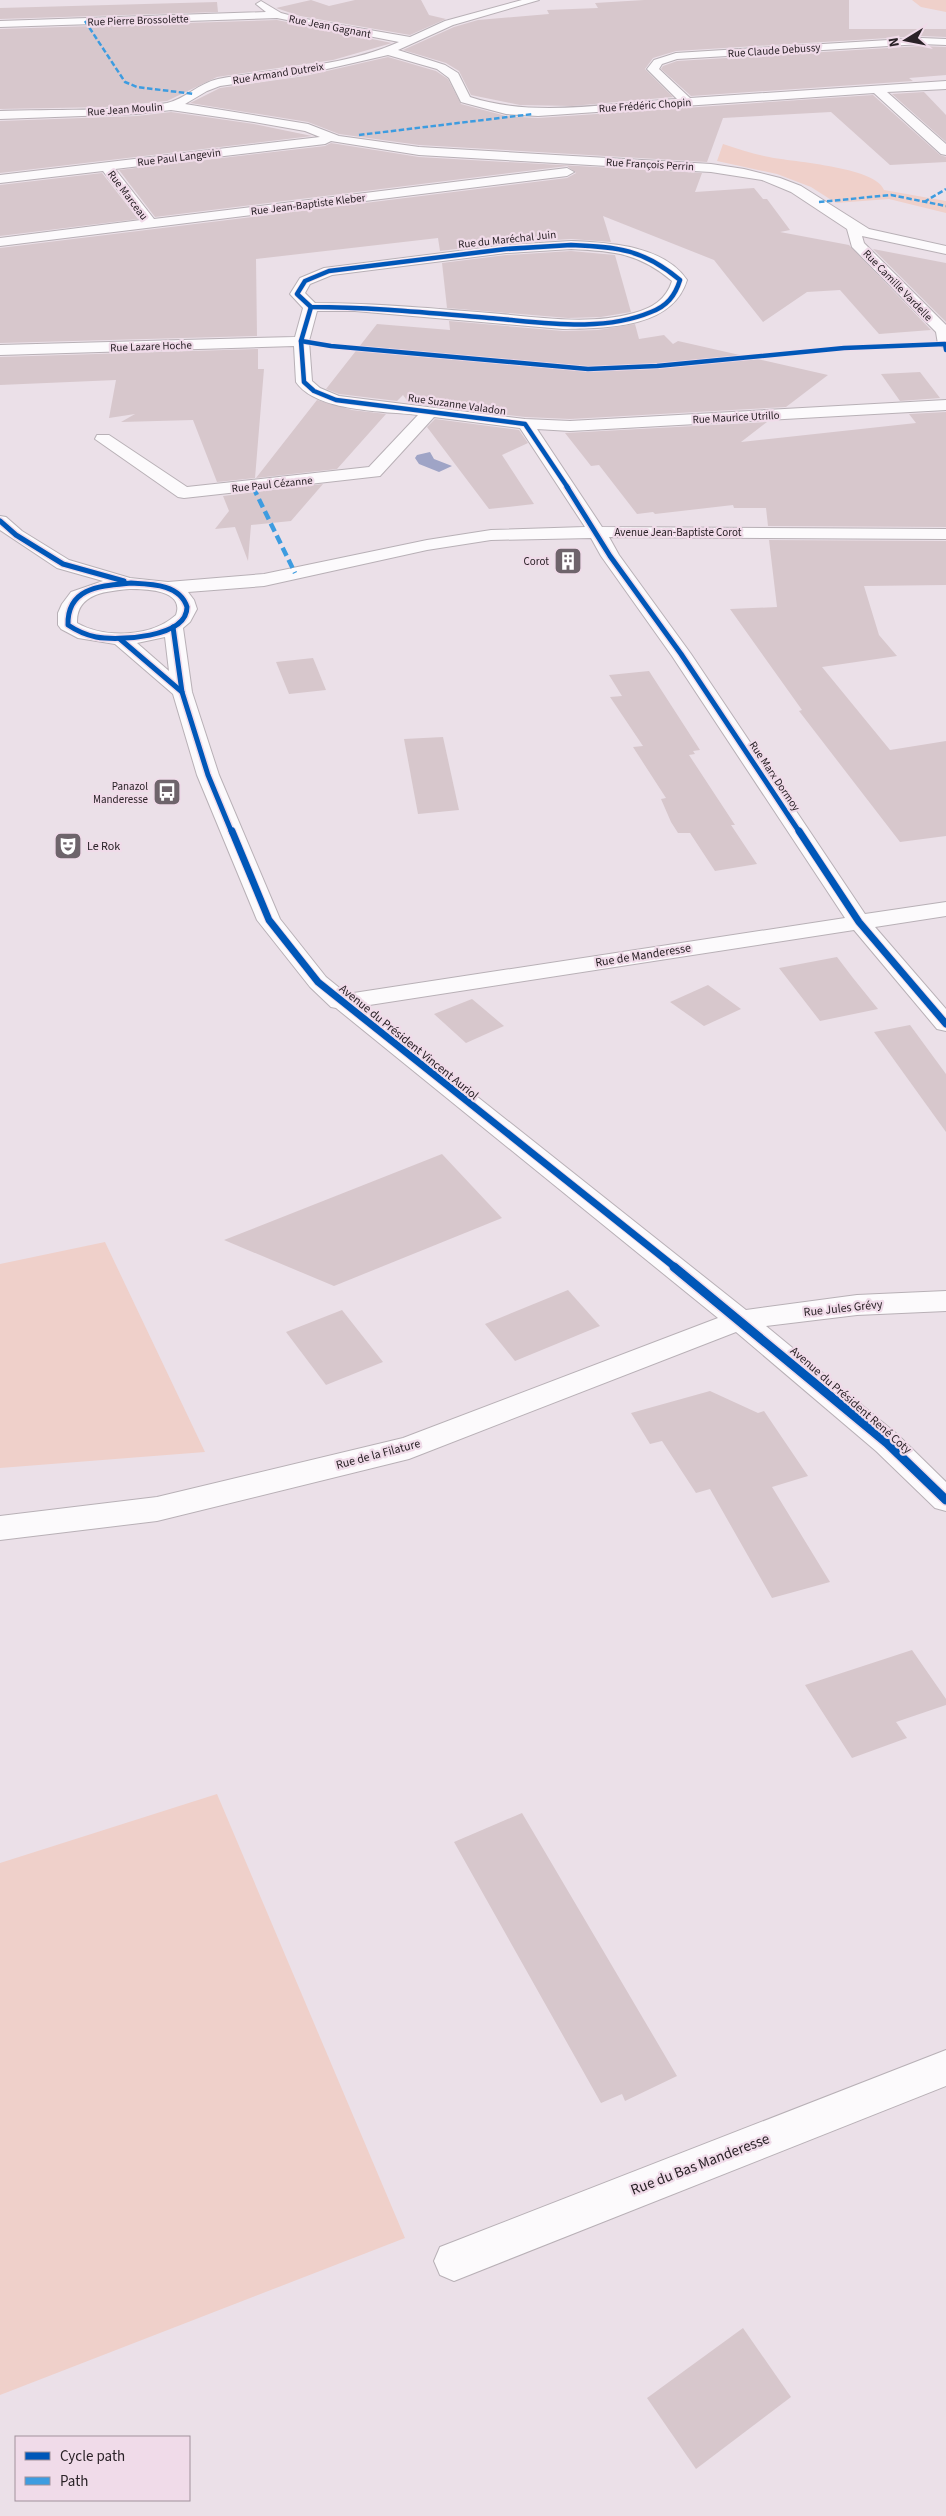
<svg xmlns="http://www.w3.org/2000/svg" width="946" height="2516" viewBox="0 0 946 2516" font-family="'Source Sans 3',sans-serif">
<rect width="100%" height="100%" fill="#ebe0e8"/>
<g fill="#efd0ca">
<polygon points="912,0 946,0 946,12 921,7"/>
<path d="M723,144C736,148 750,153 764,156C788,162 876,166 884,190L946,201V213L889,199L836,203L811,187L777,174L717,161Z"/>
<polygon points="105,1242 205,1452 0,1468 0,1264"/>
<polygon points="217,1794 405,2238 0,2395 0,1863"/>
</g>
<polygon fill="#9fa4c6" points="430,452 434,459 452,466 439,472 419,464 415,458 417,455"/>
<g fill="#d7c7cc">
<polygon points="311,0 329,6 355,0 421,0 429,15 446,19 410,35 300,16 276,8"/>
<polygon points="644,0 849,0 849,29 946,29 946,37 921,36 676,51 653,58 645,69 673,97 572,106 520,105 471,95 459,71 446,63 403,50 454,27 478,20 549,14 547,10 598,8 595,3"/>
<polygon points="217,2 218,12 0,19 0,8"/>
<polygon points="277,20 392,43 333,60 217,77 167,101 105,107 0,109 0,29"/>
<polygon points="921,46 946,47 946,75 909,78 913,81 691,96 661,69 663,66 677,61"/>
<polygon points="388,57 436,71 448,79 461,104 506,116 538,118 873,95 940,155 946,157 946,162 890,165 831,112 723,118 707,162 419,145 339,134 308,122 190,103 220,88 305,76"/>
<polygon points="924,92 946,115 946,142 892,94"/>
<polygon points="171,112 254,124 312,136 0,173 0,121 137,116"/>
<polygon points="331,143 419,157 702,173 695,192 754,188 763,199 767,199 790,230 780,232 849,245 931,330 879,334 840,290 807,292 763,322 714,260 603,216 611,242 571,239 506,243 440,251 438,238 256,259 257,336 0,343 0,248 567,178 576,173 567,166 155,217 119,170 325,146"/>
<polygon points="102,173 138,219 0,236 0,185"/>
<polygon points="873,249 946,263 946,322"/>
<polygon points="571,251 615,255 631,312 601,317 568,318 447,308 442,263 506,255"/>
<polygon points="449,321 563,331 598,330 635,324 639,339 664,335 673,344 678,341 828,375 786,407 570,419 525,417 409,403 403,395 397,401 339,394 326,389 377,324 450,330"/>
<polygon points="258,349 258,369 264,369 255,478 217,482 193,420 121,422 135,414 109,418 116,380 0,385 0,357"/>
<polygon points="920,372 940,398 900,401 881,374"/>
<polygon points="317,400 352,410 386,414 337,469 256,478"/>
<polygon points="946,412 946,527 768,526 766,508 734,508 733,505 655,514 653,512 637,514 599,465 591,466 565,433 767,422 741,442 916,423 909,414"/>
<polygon points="435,419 519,430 528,443 502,455 534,504 489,509 427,427"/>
<polygon points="323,484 291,521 251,525 248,561 235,527 215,529 229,511 223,496"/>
<polygon points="769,540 946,541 946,585 864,586 879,635 897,656 822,667 890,750 946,741 946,836 900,842 799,711 802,710 730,609 777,607"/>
<polygon points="313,658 326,690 289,694 276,662"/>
<polygon points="649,671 700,750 693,751 695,754 689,755 735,825 731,825 757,864 715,871 690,833 678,833 671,822 661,799 666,798 633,747 643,746 610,697 622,696 609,675"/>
<polygon points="443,737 459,810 418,814 404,739"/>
<polygon points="837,957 853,978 878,1009 820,1021 779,968"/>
<polygon points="708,985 741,1009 704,1026 670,1002"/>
<polygon points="472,999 504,1026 466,1043 434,1014"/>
<polygon points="910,1025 946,1074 946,1132 874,1032"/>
<polygon points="442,1154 502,1218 334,1286 224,1240"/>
<polygon points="568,1290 600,1326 515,1361 485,1324"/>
<polygon points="342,1310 383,1362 326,1385 286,1332"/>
<polygon points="710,1391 758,1413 764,1411 808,1476 772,1487 830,1582 772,1598 710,1489 696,1493 662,1441 650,1444 631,1413"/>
<polygon points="912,1650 946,1699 946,1705 896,1722 907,1738 852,1758 805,1685"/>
<polygon points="522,1813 677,2076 625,2101 622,2094 601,2103 454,1842"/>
<polygon points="743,2328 791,2397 696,2469 647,2398"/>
</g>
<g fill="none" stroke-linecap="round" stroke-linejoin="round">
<defs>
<g id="minor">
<path d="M522,0H539L453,25L398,50L445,65L458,73L470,97C534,118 610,103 677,99L647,69L654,60L676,53L921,38L946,39V45L921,44L677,59L662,64L659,69L690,98L946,81V89L887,92L946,144V155L941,154L874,93L538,116L506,114L461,102L449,78L437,69L388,55L305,74L220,86L207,91L185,104L308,124L339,136L419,147L711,164L744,169L780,178L801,186L869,229L946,246V254L862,236L864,243L946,325V349L938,344L936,332L852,247L847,229L791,192L762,180L711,172L419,155L331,141L325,144L115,169L154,219L567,168L574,172L567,176L0,246V238L141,220L103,171L0,183V175L320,137L305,131L254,122L171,110L137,114L0,119V111C52,109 116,112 167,103C185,99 199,83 218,79C277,68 344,67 399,42L277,18L0,27V21L266,12L256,4L261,1L281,13L300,18L410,37L445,21Z"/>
<path d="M571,241C610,243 663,245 687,280C672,329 606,328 563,329L355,311H317L309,341L312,381L320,388L339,396L525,419L570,421L946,400V410L570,431L537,429L602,527L946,529V539L609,537L619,555L691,654L865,914L946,902V916L875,927L946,1009V1031L937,1029L854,930L363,1006L746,1310L857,1295L946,1291V1311L857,1315L766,1326L898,1435L946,1482V1511L935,1508L876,1451L736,1332L409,1459L157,1521L0,1540V1516L157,1497L403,1438L718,1318L336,1008L331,1007L310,987L257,920L197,775L173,694L115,644L78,638L61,629L58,625V613L62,604L71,592L103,581L57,568L0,530V516L6,517L22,531L69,560L130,578L168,582L264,574L427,540L491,530L585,527L520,428L434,417L380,476L184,498L178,497L95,439L97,435H109L187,487L369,467L418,415C385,411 316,412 296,382L294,346L0,355V345L295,337L303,308L290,294L300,278L324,268L506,245ZM571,249C614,251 639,253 672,281C666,300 652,308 634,313C591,325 545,318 501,314C439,309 377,303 315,303L305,293L310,284L332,275L506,253ZM591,538L601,556L672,656L845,918L347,994L326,977L280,919L219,775L192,692L183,628L190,622L197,609L194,600L188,592L264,586L427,550L491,540ZM131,589C146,589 185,590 176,615C152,637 105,639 77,623C76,593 107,591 131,589ZM165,637L169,671L137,643Z"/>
<polygon points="946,2050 946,2086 454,2281 440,2275 434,2261 440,2247"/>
</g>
</defs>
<use href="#minor" stroke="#b8b0b6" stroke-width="2"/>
<use href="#minor" fill="#fcfafc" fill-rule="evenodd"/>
<g stroke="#3d9ce0" stroke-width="2.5" stroke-dasharray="5.5 2.5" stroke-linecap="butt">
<polyline points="85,21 125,82 137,87 194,94"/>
<polyline points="359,135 533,114"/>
<polyline points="819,202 891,195 946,206"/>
<polyline points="924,202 946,189"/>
</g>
<polyline stroke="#3d9ce0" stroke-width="4" stroke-dasharray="7 4" stroke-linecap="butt" points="253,486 254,488"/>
<polyline stroke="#3d9ce0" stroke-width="4.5" stroke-dasharray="9 4.5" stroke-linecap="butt" points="253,487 295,573"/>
<defs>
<g id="cycleway-far3">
<path d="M571,245C618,247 643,249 680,280C675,296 667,306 651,312C601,333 541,322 489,318C430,313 371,307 311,307L297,294L305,281L329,271L506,249Z"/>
<polyline points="311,307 301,341 304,382 314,391 336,400 525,424 568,488"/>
<polyline points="301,341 331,346 588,369 657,366 844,348 945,344 946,350"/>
</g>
<g id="cycleway-far2">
<polyline points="567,487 610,556 681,654 800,833"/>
<polyline points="0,521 16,535 63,564 124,581"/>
<path d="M131,583C151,584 180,584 187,607C187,638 118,641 96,637C86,635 77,631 68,625C67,587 101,586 131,583Z"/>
<polyline points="173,627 182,692 208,775 232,833"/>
<polyline points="120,639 182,692"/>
</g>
<g id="cycleway-far1">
<polyline points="232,831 269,920 318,982 676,1268"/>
<polyline points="799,831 859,922 946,1024"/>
</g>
<polyline id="cycleway" points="674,1267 887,1443 946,1500"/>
</defs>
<use href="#cycleway-far3" stroke="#f0dbe9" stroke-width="6"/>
<use href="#cycleway-far2" stroke="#f0dbe9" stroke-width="8"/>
<use href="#cycleway-far1" stroke="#f0dbe9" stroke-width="9"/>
<use href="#cycleway" stroke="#f0dbe9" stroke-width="12"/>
<use href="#cycleway-far3" stroke="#0057b8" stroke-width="4.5"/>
<use href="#cycleway-far2" stroke="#0057b8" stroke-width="5"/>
<use href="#cycleway-far1" stroke="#0057b8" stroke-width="7"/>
<use href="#cycleway" stroke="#0057b8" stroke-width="9"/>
</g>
<defs>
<symbol id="building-square" viewBox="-11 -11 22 22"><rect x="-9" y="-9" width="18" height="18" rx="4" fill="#6e646b" stroke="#f0dbe9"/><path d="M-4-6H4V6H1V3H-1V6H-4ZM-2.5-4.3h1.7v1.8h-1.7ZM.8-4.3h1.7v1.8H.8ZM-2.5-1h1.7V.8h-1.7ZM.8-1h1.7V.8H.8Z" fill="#fff"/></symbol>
<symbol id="bus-square" viewBox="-11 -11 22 22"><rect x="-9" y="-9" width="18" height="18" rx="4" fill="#6e646b" stroke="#f0dbe9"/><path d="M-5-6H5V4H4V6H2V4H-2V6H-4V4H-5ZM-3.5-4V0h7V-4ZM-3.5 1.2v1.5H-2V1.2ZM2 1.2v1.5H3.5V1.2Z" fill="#fff"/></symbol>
<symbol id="theatre-square" viewBox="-11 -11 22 22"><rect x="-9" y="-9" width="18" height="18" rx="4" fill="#6e646b" stroke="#f0dbe9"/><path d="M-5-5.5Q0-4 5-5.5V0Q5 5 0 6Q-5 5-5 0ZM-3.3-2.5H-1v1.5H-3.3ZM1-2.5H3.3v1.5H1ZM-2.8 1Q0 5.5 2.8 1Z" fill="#fff"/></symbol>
</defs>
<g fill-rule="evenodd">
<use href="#building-square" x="552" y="545" width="32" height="32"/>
<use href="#bus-square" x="151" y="776" width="32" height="32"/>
<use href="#theatre-square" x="52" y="830" width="32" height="32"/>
</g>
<g text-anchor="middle" stroke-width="4.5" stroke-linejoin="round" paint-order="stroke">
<g font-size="11" fill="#2a2227" stroke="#f0dbe9">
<text transform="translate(138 20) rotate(-2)" y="4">Rue Pierre Brossolette</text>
<text transform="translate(330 26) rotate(11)" y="4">Rue Jean Gagnant</text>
<text transform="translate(774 50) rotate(-4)" y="4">Rue Claude Debussy</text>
<text transform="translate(278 73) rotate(-9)" y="4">Rue Armand Dutreix</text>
<text transform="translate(645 105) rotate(-4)" y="4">Rue Frédéric Chopin</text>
<text transform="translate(125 109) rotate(-4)" y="4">Rue Jean Moulin</text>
<text transform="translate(179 157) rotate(-7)" y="4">Rue Paul Langevin</text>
<text transform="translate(650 164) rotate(3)" y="4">Rue François Perrin</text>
<text transform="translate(128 195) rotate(53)" y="4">Rue Marceau</text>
<text transform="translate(308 204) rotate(-7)" y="4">Rue Jean-Baptiste Kleber</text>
<text transform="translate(507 239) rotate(-6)" y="4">Rue du Maréchal Juin</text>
<text transform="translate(898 285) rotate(46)" y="4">Rue Camille Vardelle</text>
<text transform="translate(151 346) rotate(-2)" y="4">Rue Lazare Hoche</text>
<text transform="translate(457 404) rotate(8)" y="4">Rue Suzanne Valadon</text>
<text transform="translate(736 417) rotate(-3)" y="4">Rue Maurice Utrillo</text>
<text transform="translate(272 484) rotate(-6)" y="4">Rue Paul Cézanne</text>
<text x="678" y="536">Avenue Jean-Baptiste Corot</text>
<text transform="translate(775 776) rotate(56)" y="4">Rue Marx Dormoy</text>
</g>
<g font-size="11" fill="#2a2227" stroke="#f0dbe9" text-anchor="end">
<text x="549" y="565">Corot</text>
<text x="148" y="790">Panazol<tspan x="148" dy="13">Manderesse</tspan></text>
</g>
<g font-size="12" fill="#2a2227" stroke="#f0dbe9" text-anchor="start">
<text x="87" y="850">Le Rok</text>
</g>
<g font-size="12" fill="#2a2227" stroke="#f0dbe9">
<text transform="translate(643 955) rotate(-9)" y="4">Rue de Manderesse</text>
<text transform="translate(409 1042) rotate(39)" y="4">Avenue du Président Vincent Auriol</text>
<text transform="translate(843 1308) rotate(-6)" y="4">Rue Jules Grévy</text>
<text transform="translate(851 1400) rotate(41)" y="4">Avenue du Président René Coty</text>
<text transform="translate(378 1454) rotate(-15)" y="4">Rue de la Filature</text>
</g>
<g font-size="15" fill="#2a2227" stroke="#f0dbe9">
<text transform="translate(700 2164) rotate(-21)" y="5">Rue du Bas Manderesse</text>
</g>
</g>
<rect x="15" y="2436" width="175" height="65" fill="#f0dbe9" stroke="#a1919b"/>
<rect x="25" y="2452" width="25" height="8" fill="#0057b8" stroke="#a1919b"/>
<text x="60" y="2461" font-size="15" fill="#2a2227">Cycle path</text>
<rect x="25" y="2477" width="25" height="8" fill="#3d9ce0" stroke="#a1919b"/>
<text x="60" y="2486" font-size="15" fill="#2a2227">Path</text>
<g transform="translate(906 40) rotate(260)" stroke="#f0dbe9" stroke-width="4" paint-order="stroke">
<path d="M0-4L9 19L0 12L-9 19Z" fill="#2a2227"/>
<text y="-8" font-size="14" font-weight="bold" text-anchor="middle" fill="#2a2227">N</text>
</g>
</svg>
